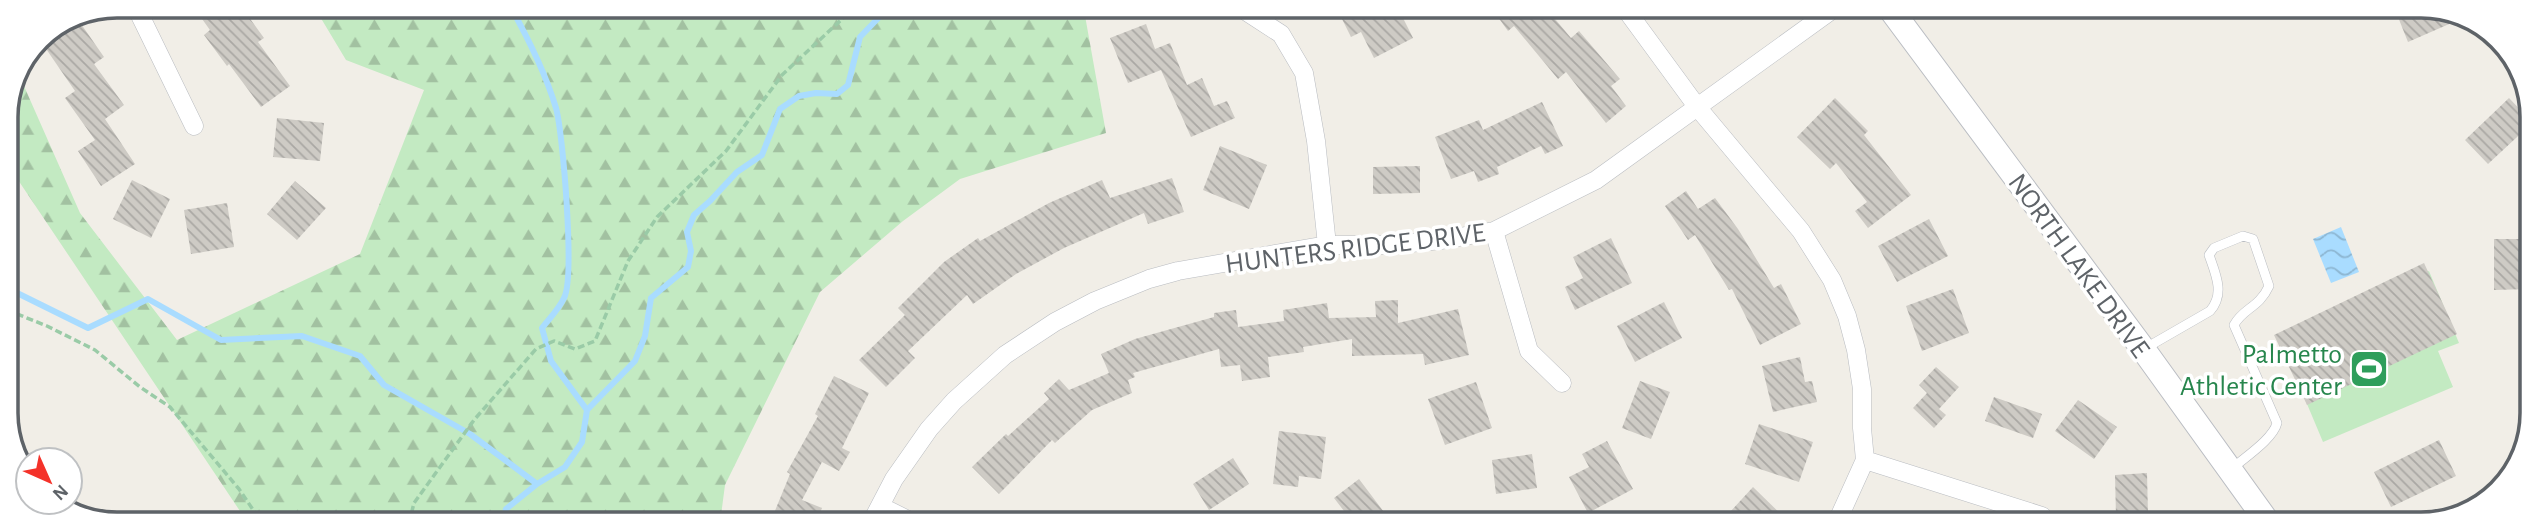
<svg xmlns="http://www.w3.org/2000/svg" width="2537" height="530" font-family="'Alegreya Sans',sans-serif">
<style>
.forest{fill:url(#forest-firs)}
.pitch{fill:#c3eac2}
.water{fill:url(#water-waves)}
.lines{fill:none;stroke-linecap:round;stroke-linejoin:round}
.stream{stroke:#a9dcff;stroke-width:6}
.building{fill:url(#building-back-hatch)}
.lane-casing{stroke:#b9bcc1;stroke-width:10}
.street-casing{stroke:#b9bcc1;stroke-width:19}
.secondary-casing{stroke:#babdc3;stroke-width:26}
.path{stroke:#9acba7;stroke-width:3.5;stroke-dasharray:7 3.5;stroke-linecap:butt}
.lane{stroke:#fff;stroke-width:9}
.street{stroke:#fff;stroke-width:18}
.secondary{stroke:#fff;stroke-width:24}
.labels{text-anchor:middle;stroke-width:7;stroke-linejoin:round;paint-order:stroke}
.street-label{font-size:28px;fill:#5e6368;stroke:#fff}
.leisure-label{font-size:28px;fill:#27864d;stroke:#fff;text-anchor:end}
.rim{fill:none;stroke:#5e6368;stroke-width:3.5}
</style>
<defs>
<pattern id="forest-firs" width="22" height="20" patternUnits="userSpaceOnUse" patternTransform="scale(1.75)"><rect width="22" height="20" fill="#c3eac2"/><path d="M5 1l3.5 6h-7zM16 11l3.5 6h-7z" fill="#a2c1a1"/></pattern>
<pattern id="water-waves" width="16" height="10" patternUnits="userSpaceOnUse" patternTransform="scale(1.75)"><rect width="16" height="10" fill="#a9dcff"/><path d="M0 5q4-4 8 0t8 0" fill="none" stroke="#8db6d2"/></pattern>
<pattern id="building-back-hatch" width="6" height="6" patternUnits="userSpaceOnUse" patternTransform="scale(1.75)"><rect width="6" height="6" fill="#cecbc5"/><path d="M-1 5l2 2M0 0l6 6M5-1l2 2" fill="none" stroke="#aaa8a4"/></pattern>
</defs>
<rect width="100%" height="100%" fill="#f1eee7"/>
<path class="forest" d="M313,5l772,1 -1,4 22,123 -146,46 -57,42 -83,71 -95,193 -5,38h-472l-242,-361 -1,-52 15,-33 60,136 97,127 183,-86 64,-164 -78,-30z"/>
<path class="pitch" d="M2429,271l30,72 -21,8 15,36 -130,55 -45,-107z"/>
<path class="water" d="M2341,227l18,45 -28,11 -18,-44z"/>
<g class="lines">
<path class="stream" d="M510,6c18,32 35,66 46,102 7,25 19,170 8,190 -5,11 -15,21 -22,30l9,33 36,49
M7,288l81,40 60,-29 73,41 81,-4 58,20 24,29 86,49 67,50
M503,523l3,-14 31,-25 28,-17 17,-25 5,-32 48,-49 10,-25 6,-38 37,-31 3,-16 -4,-19 7,-17 16,-14 27,-29 25,-17 18,-46 19,-13 17,-3 21,1 11,-9 12,-48 30,-31"/>
</g>
<path class="building" d="M192,5h48l24,33 -6,4 32,44 -29,21 -32,-43 -2,2 -23,-31 6,-5z
M1367,6h30l16,32 -39,20 -13,-26 -10,5 -9,-18z
M1490,6l55,1 26,31 8,-7 41,48 -9,7 15,20 -20,17 -40,-51 -8,7 -44,-53 -6,5z
M2394,7h48l21,11 -55,24z
M79,21l25,36 -10,7 30,41 -19,14 30,45 -34,22 -23,-35 17,-11 -30,-42 10,-7 -33,-48 26,-18z
M1146,24l9,25 15,-6 17,42 15,-7 12,28 13,-5 8,17 -44,19 -30,-67 -33,13 -18,-45z
M1835,98l33,33 -4,4 47,60 -43,33 -13,-17 12,-9 -31,-39 -6,6 -33,-32z
M2509,98l21,22v5l-42,39 -23,-24z
M1542,102l21,44 -18,8 -4,-8 -44,21 2,7 -21,8 -4,-11 -23,8 -16,-42 44,-17 4,10z
M277,118l47,5 -4,38 -47,-4z
M1220,146l47,19 -18,44 -46,-19z
M1420,166v27l-47,1v-27z
M1172,178l12,34 -36,12 -4,-11 -80,35 -48,26 -43,30 -6,-9 -59,56 7,7 -29,29 -27,-27 46,-45 -7,-7 46,-46 34,-24 2,3 69,-38 53,-23 8,18z
M132,180l38,19 -19,39 -38,-19z
M295,181l31,27 -29,32 -30,-26z
M1686,191l12,18 17,-11 23,31 36,59 7,-4 20,40 -41,21 -28,-56 -3,1 -34,-55 -7,5 -23,-34z
M227,203l7,44 -43,7 -7,-44z
M1929,219l19,37 -51,26 -19,-36z
M1611,238l21,45 -57,27 -10,-23 18,-9 -10,-21z
M2494,239h36v50l-36,1z
M2424,263l33,71 -150,71 -33,-70z
M1953,289l16,44 -47,18 -16,-45z
M1398,300v23l60,-14 11,46 -44,10 -2,-11 -71,2v-17l-49,8 1,5 -36,5 2,20 -28,4 -2,-16 -19,2 -2,-18 -86,24 2,4 -7,3 4,13 -40,17 -37,33 -3,-3 -53,54 -27,-27 34,-33 2,2 41,-37 -5,-6 15,-14 10,11 40,-17 -8,-19 34,-15 79,-22v-4l22,-3 2,17 46,-6 -1,-11 44,-7 2,15 47,-1 -1,-16z
M1664,302l18,36 -47,24 -18,-36z
M1800,357l5,25 7,-1 5,21 -44,10 -11,-46z
M1936,367l23,20 -20,22 7,6 -12,13 -21,-20 14,-15 -8,-8z
M834,376l35,17 -27,55 8,4 -11,19 -17,-9 -20,38 20,8 -6,15h-46l20,-49 -3,-2 31,-56 -3,-2z
M1640,381l30,11 -19,47 -29,-11z
M1476,382l16,46 -47,17 -17,-46z
M1994,397l48,17 -9,24 -48,-17z
M2078,400l39,27 -23,32 -39,-28z
M1759,424l54,18 -14,40 -54,-18z
M1279,431l47,6 -5,42 -22,-3 -1,11 -25,-3z
M2439,440l17,36 -65,31 -17,-35z
M1607,441l26,48 -45,24 -19,-36 20,-10 -7,-13z
M1532,454l5,34 -41,6 -4,-34z
M1233,458l16,26 -40,26 -16,-26z
M2147,473l1,41 -32,2 -1,-41z
M1359,479l34,45h-39l-20,-26z
M1753,487l38,37h-72z"/>
<g class="lines">
<g class="lane-casing">
<path id="lane" d="M2144,349l66,-38c15,-17 6,-36 -1,-56l5,-7 29,-12 10,3 16,47c-10,22 -26,22 -35,39l43,98c-4,16 -32,34 -44,45"/>
</g>
<g class="street-casing">
<path id="street" d="M135,5l59,121
M1624,7l74,101 103,123 31,49 15,36 9,34 6,39v39l3,32 -29,64
M1247,12l34,22 23,39 12,68 11,104
M1494,231l35,120 33,32
M1865,460l177,56
M880,506l34,17
M871,523l23,-44 35,-50 25,-28 51,-46 50,-33 40,-21 54,-22 29,-8 149,-26h63l52,-5 52,-9 102,-51 240,-173"/>
</g>
<g class="secondary-casing">
<path id="secondary" d="M1889,7l254,342 126,175"/>
</g>
<path class="path" d="M7,310l40,16 48,24 45,37 30,20 69,82 23,34
M409,523l5,-20 60,-83 62,-71 18,-8 21,8 20,-8 33,-80 29,-44 69,-66 56,-76 74,-69"/>
<use href="#lane" class="lane"/>
<use href="#street" class="street"/>
<use href="#secondary" class="secondary"/>
</g>
<defs>
<g id="stadium-square" transform="scale(2.0125)"><rect x="-9" y="-9" width="18" height="18" rx="4" fill="#2e9e5b" stroke="#fff"/><path d="M0-5a6.5 5 0 1 0 0 10a6.5 5 0 1 0 0-10ZM-3.5-1.8h7v3.6h-7Z" fill="#fff"/></g>
</defs>
<g fill-rule="evenodd">
<use href="#stadium-square" x="2369" y="369"/>
</g>
<g class="labels">
<g class="street-label">
<text transform="translate(1355 247) rotate(-7)" y="10">HUNTERS RIDGE DRIVE</text>
<text transform="translate(2080 265) rotate(54)" y="10">NORTH LAKE DRIVE</text>
</g>
<g class="leisure-label">
<text x="2342" y="363">Palmetto<tspan x="2342" dy="32">Athletic Center</tspan></text>
</g>
</g>
<path d="M0 0H2537V530H0ZM117 18H2421A99 99 0 0 1 2520 117V413A99 99 0 0 1 2421 512H117A99 99 0 0 1 18 413V117A99 99 0 0 1 117 18Z" fill="#fff" fill-rule="evenodd"/>
<path class="rim" d="M117 18H2421A99 99 0 0 1 2520 117V413A99 99 0 0 1 2421 512H117A99 99 0 0 1 18 413V117A99 99 0 0 1 117 18Z"/>
<g transform="translate(49 481) rotate(135)"><circle r="33" fill="#ffffff" stroke="#bfc1c3" stroke-width="2"/>
<path d="M0-5L12 26L0 18L-12 26Z" fill="#f4322a"/>
<text y="-10" font-size="19" font-weight="bold" text-anchor="middle" fill="#5e6368">N</text>
</g>
</svg>
